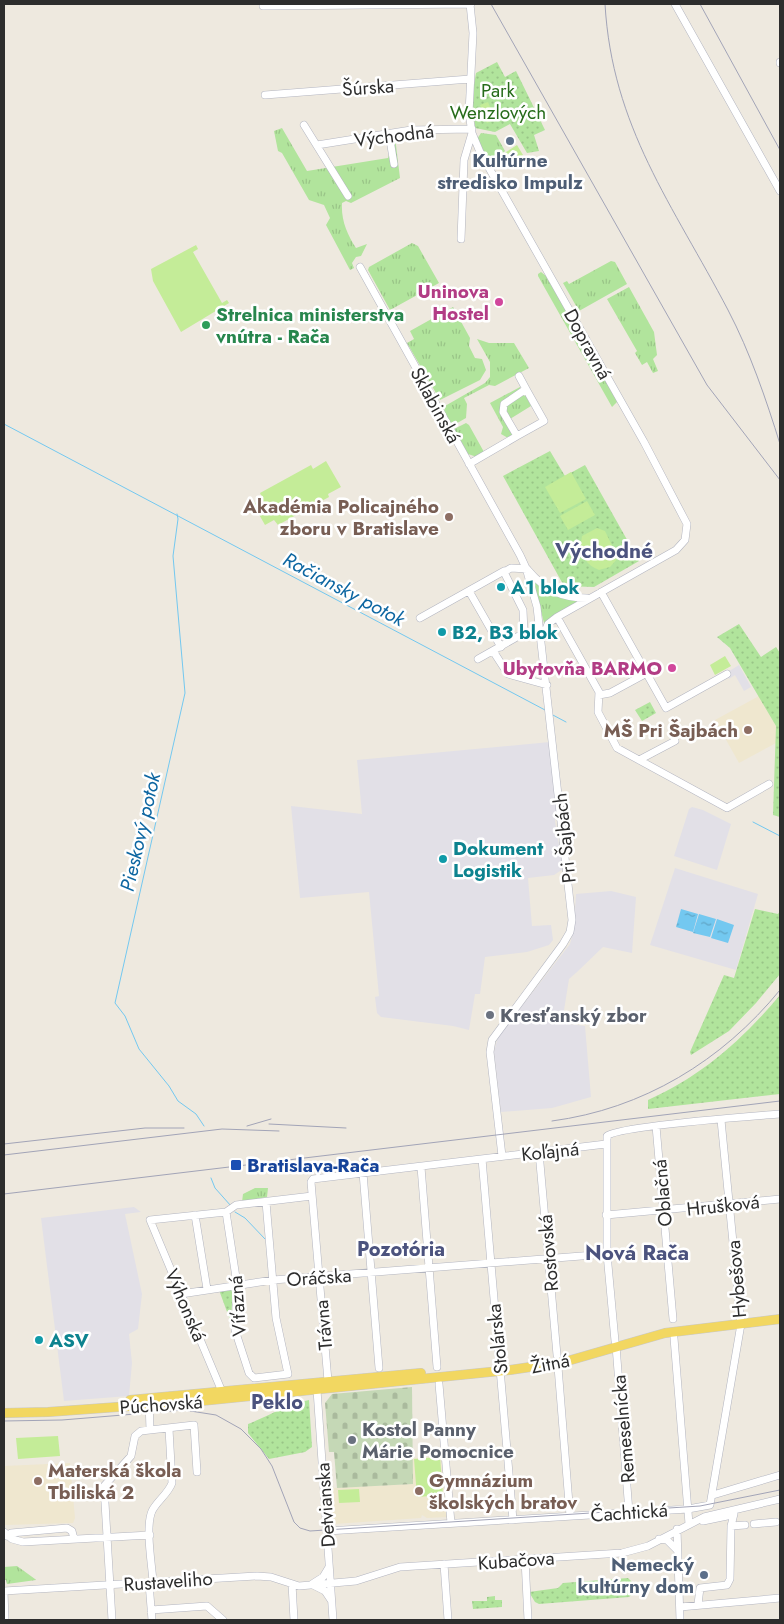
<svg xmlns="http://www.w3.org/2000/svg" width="784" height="1624" font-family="Jost,sans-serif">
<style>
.industrial{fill:#e2e0e7}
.education{fill:#efe7cf}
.grass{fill:url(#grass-tufts)}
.cemetery{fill:url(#cemetery-stones)}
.park{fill:url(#park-dots)}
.pitch{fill:#c4ec98}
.water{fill:url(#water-ripples)}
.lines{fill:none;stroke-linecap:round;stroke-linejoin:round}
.stream{stroke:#73c8f0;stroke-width:1}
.minor-casing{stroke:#b3b5c0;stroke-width:8}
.major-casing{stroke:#c8c8c8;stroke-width:10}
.minor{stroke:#fff;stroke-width:7}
.major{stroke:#f2d761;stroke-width:9}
.tram{stroke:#a2a4b7;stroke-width:1}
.rail{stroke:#a2a4b7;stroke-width:1}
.service-dot{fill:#5c6f8a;stroke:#fff;stroke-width:2}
.hotel-dot{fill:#d1479c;stroke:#fff;stroke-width:2}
.leisure-dot{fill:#2e9e5b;stroke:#fff;stroke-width:2}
.education-dot{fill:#8d6e63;stroke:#fff;stroke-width:2}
.culture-dot{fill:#0f9aa8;stroke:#fff;stroke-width:2}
.worship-dot{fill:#6b7280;stroke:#fff;stroke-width:2}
.transit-dot{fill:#1a4fb4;stroke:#fff;stroke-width:2}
.labels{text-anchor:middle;stroke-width:5;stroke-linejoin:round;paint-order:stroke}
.street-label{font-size:19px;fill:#2d2d2d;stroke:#fff}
.park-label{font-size:19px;fill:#276c1b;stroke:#fff}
.service-label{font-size:19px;font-weight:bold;fill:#4e5e75;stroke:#fff}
.hotel-label{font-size:19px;font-weight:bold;fill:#b23c85;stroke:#fff;text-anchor:end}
.leisure-label{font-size:19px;font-weight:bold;fill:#27864d;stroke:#fff;text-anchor:start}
.education-label{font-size:19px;font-weight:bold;fill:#785e54;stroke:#fff;text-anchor:end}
.culture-label{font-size:19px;font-weight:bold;fill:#0d838f;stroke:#fff;text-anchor:start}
.worship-label{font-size:19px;font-weight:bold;fill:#5b616d;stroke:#fff;text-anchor:start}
.transit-label{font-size:19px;font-weight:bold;fill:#164399;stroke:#fff;text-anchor:start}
.water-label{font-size:20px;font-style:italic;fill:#0d66a1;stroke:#fff}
.neighbourhood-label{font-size:20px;font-weight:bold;fill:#4c537e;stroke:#fff}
.quarter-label{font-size:21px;font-weight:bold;fill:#4c537e;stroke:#fff}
</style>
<defs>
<pattern id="grass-tufts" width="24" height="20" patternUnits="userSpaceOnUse" patternTransform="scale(1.25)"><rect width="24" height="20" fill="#b1e49c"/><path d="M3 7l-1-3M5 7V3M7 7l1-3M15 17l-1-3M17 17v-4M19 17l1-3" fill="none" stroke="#99c487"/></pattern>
<pattern id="cemetery-stones" width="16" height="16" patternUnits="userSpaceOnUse" patternTransform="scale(1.25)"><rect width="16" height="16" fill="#c5d8b6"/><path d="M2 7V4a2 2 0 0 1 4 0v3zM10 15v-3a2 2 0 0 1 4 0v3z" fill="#aaba9d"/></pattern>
<pattern id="park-dots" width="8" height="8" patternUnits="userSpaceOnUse" patternTransform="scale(1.25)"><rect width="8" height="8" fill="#b1e49c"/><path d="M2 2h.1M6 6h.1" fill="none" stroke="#99c487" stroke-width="1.8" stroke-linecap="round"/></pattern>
<pattern id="water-ripples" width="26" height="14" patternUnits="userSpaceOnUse" patternTransform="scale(1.25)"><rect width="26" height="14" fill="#73c8f0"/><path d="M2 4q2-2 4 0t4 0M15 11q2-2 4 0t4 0" fill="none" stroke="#5fa3c3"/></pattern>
</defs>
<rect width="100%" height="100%" fill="#eee9df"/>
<path class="industrial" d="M739,665l12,22 -7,4 -9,-16 -6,4 -3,-6z
M550,742l7,65 -2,14 8,48 -9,6 -26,3 4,48 19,-1 2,15 -4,5 -22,7 -42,5 -5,37h-5l-6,36 -16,-4 -72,-9 -4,-4 -2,-16 4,-1 -10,-104 -69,6 -9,-92 71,8 -5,-54z
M692,807l11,3 28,14 -14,46 -43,-14 15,-47z
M675,868l83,26 -22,76 -86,-25z
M611,891l25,6 -4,56 -29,-6 -26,25 -8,7 -7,44 23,3 6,71 -39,11 -51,4 -7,-60 4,-15 72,-93 4,-15 2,-35z
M134,1207l7,5 -16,2 17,80 -4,35 -9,5 3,29 -3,33 -65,5 -23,-183z"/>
<path class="education" d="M759,696l17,30v17l-37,20 -24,-43z
M441,1456l6,61 -20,1 -5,-3 -1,3 -87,6 -3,-36 81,-4v-26z
M70,1463l5,55 -2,5 -68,2 -1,-59z"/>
<path class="grass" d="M282,128l25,43 81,-13 7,-21 5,41 -49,25 -5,-2 -4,2c-1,17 5,31 14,45l11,-4 -6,12 -5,1 -4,6 2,5 -4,2 -24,-45 4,-7 -6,-13 -15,-5 -27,-47 -4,-2 -4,-20z
M481,133l15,2 9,16 -5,5 5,9 -10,4 -4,-2 -14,-28z
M412,243l6,3 21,37 -49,27 -22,-40 1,-3z
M611,261l4,1 12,22 -48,27 -16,-28 4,-2 2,3z
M541,272l5,4 68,119 3,7 -5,5 -74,-131v-2z
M629,287l25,45 3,23 -4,4 5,12 -5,2 -6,-11 -5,3 -7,-12 2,-2 -30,-52z
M453,307l17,31 -1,8 6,12 7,1 4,11 -6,10 -40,20 -33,-57 7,-4 -4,-8z
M477,339l12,4h25l15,25 -34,18 -6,-1 -25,13 3,6 -1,14 -14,8 -8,-14 1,-6 40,-23 5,-6v-15z
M520,387l1,2c-28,16 -22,20 -8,45l-5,4 -7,-4 2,-7 -13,-24z
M522,395l4,1 5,10 -21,13 -5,-9 2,-5z
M466,423l3,2 15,27 -7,5 -9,-3 -14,-25z
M533,580c14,14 27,19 47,20l-36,23z
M255,1188h13l-1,9 -25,5 1,-8z
M17,1566l18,13 1,1 -29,4 -1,-4h-2v-13z"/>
<path class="cemetery" d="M412,1387l1,97 -76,4 -3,-36h-5l-4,-49 7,-9z"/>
<path class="park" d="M497,62l8,15 11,-6 29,59 -11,5 5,16 -12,2 -17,-29 -15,8 -20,-4 -3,-32 4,-23z
M550,451l15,25 20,-11 54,96 -45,26 -30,-1 -61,-110z
M739,624l22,33 15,-10 4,6v164l-7,-2 3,-89 -46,-78 -13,-11z
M650,702l6,11 -14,8 -7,-11z
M755,909l23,5 2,-3v63l-24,29 -27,28 -38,24 -1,-3 34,-77 10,3z
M780,995v99l-132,15v-9c54,-24 94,-60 132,-105z
M233,1288l-2,32h-1l-11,-30z
M309,1400l3,47 -7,5 -36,7 -21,-26v-9c21,-8 39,-20 61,-24z
M628,1578l6,6v9l-5,4 -90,7 -4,-2 -6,-10 29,-4 5,-5z
M495,1596v4h7v7l-29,2 -1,-8h15v-4z"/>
<path class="pitch" d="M488,102l7,17 -8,4 -7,-18z
M517,145l6,10 -17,10 -6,-9z
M196,245l2,4 -5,3 29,51 5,-3 2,3 -48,29 -28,-51 -2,-12z
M326,461l15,26 -13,7 1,3 -51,28 -4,-5 -9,5 -12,-21 10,-5 -3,-6 51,-28 2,4z
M571,472l15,27 -26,14 -15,-26z
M587,501l8,14 -27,15 -8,-14z
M597,528l8,3 13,27 -8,9 -11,3c-15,-5 -20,-19 -17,-34z
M725,656l6,10 -16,9 -5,-10z
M58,1436l2,20 -42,3 -2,-21z
M440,1457l3,38 -26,2 -3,-38z
M359,1489l1,13 -21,1 -1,-13z"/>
<path class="water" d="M681,909l17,5 -5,18 -17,-5z
M699,914l17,5 -6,18 -17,-4z
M717,919l17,6 -6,18 -17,-5z"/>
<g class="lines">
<path class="stream" d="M4,424l541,286
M177,514l1,5 -5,37 12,137 -70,310 10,13 14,33 30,37 9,15 18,13 8,12
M551,714l15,8
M753,822l27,14
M211,1178l4,10 16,18
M235,1212l10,6 20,21"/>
<g class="minor-casing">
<path id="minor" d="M675,4l105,187
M263,6l208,-2
M780,62v1
M265,95l205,-16
M304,125l44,71
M472,133l8,19 164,290 43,82 -2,16 -9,10 -119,67 -9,7 -5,12
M389,134l5,30
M317,145l94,-15 61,-1
M461,239l3,-79 8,-27 -3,-20 4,-80 -3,-29
M360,267l160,288 6,13 11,39 35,313 -2,12 -7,12 -71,96 -2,12 12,104
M519,376l7,13
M526,389l18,32 -27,15 -14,-24 1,-8z
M469,464l48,-28
M528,570c17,20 33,28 59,28
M469,591l32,56
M601,592l65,116 61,-34
M557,617l42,75 -1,20 19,36 110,60 42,-24
M420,618l84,-47
M493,651l15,23 39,11
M478,659l46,-26 -1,-23 -19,-38 7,-4 16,1
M599,695l11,-2 37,-20
M639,760l36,-19
M656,1126l17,193
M539,1152l18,203
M482,1159l31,361
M421,1167l16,200
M363,1173l16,195
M226,1212l11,72 -2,46 14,43 5,5 34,-4 -12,-56 -10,-116
M195,1215l12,74
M606,1215l174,-16
M181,1294l92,-14 334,-26
M674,1338l15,186
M615,1341l-8,-87v-118c11,-10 149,-20 173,-22
M616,1346l13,166
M558,1367l12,149
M328,1381l-17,-199 2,-3 293,-35
M439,1384l12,139
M317,1390l16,230
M223,1394l-73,-174 76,-8 10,-7 76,-9
M149,1401l1,29
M713,1495l67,-20
M703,1521l29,-6
M754,1524l22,-2
M731,1526l14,-1
M677,1529l3,91
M327,1531l361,-22 22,-4 31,-181 -20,-204
M4,1532l8,7 11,3 127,-7
M7,1536l4,-3 56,-5 5,3 2,8
M659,1539l8,1 10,10
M525,1559l3,61
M444,1564l4,56
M153,1582c-1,-17 -8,-55 -1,-71 5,-10 16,-17 20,-28l-3,-54
M149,1583l3,37
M292,1584l2,36
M312,1584l11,-7 6,-10
M313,1585l12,6 6,9
M4,1591l253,-15 14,1 28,9 57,-5 44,-14 222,-14 26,-7 56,-29 76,-18
M4,1591l1,29
M698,1604l2,-16 27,-3 3,-6 1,-53 3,-12
M680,1607l100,-9
M151,1610l56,-4 16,14
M112,1620l-8,-134 27,-30 4,-20 6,-5 53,-6 3,47"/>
</g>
<g class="major-casing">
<path id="major" d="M130,1400l291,-27
M4,1413l44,-1 153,-11 309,-31 54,-8 101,-29 115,-14"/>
</g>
<use href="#minor" class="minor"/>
<use href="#major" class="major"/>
<path class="tram" d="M4,1421l58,-1 122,-10 32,5 25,14 20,20 11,17 22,56 6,6 10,3 390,-25 80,-16"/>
<path class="rail" d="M491,4l216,381 73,95
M605,4c7,123 68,201 123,306 22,42 38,89 52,134
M700,4l80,146
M552,1121c91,-12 170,-60 228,-131
M269,1124l77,4
M247,1126l24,-7
M4,1144l141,-16h39
M4,1155l218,-26 57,2
M4,1194l776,-93"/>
</g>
<g class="service-dot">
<circle cx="510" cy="141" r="5"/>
<circle cx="704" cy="1575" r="5"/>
</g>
<g class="hotel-dot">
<circle cx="499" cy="302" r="5"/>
<circle cx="672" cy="668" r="5"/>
</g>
<circle class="leisure-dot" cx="206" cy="325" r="5"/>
<g class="education-dot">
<circle cx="449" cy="517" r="5"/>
<circle cx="748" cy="730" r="5"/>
<circle cx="38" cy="1481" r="5"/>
<circle cx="419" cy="1491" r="5"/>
</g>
<g class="culture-dot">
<circle cx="501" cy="587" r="5"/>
<circle cx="442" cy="632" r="5"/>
<circle cx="443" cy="859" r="5"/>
<circle cx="39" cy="1340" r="5"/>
</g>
<g class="worship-dot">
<circle cx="490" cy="1015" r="5"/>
<circle cx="352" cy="1440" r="5"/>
</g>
<rect class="transit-dot" x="230" y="1159" width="12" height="12" rx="2.5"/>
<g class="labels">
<g class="street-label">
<text transform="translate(368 87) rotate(-4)" y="7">Šúrska</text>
<text transform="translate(394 135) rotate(-7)" y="7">Východná</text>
<text transform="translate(588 344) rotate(61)" y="7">Dopravná</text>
<text transform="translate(436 405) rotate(61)" y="7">Sklabinská</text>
<text transform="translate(564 838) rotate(-96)" y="7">Pri Šajbách</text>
<text transform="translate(550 1151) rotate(-6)" y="7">Koľajná</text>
<text transform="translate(662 1193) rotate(-95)" y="7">Oblačná</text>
<text transform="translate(723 1205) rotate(-6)" y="7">Hrušková</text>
<text transform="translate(548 1253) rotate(-95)" y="7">Rostovská</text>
<text transform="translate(319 1277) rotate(-4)" y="7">Oráčska</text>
<text transform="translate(736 1279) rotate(-95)" y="7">Hybešova</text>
<text transform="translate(186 1305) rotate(67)" y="7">Výhonská</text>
<text transform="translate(237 1306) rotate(-94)" y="7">Víťazná</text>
<text transform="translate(323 1325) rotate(-95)" y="7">Trávna</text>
<text transform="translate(497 1339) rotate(-96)" y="7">Stolárska</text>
<text transform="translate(550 1363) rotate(-11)" y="7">Žitná</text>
<text transform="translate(161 1404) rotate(-4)" y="7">Púchovská</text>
<text transform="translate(623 1429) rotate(-95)" y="7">Remeselnícka</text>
<text transform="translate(325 1505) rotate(-94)" y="7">Detvianska</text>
<text transform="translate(629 1512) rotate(-4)" y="7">Čachtická</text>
<text transform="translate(516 1560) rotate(-4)" y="7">Kubačova</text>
<text transform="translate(168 1581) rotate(-4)" y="7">Rustaveliho</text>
</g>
<g class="park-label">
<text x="498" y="97">Park<tspan x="498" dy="22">Wenzlových</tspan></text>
</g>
<g class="service-label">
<text x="510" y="167">Kultúrne<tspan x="510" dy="22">stredisko Impulz</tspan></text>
<text x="694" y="1571" text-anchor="end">Nemecký<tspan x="694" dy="22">kultúrny dom</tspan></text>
</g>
<g class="hotel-label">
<text x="489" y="298">Uninova<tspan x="489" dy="22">Hostel</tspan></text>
<text x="662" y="675">Ubytovňa BARMO</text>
</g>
<g class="leisure-label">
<text x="216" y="321">Strelnica ministerstva<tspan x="216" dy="22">vnútra - Rača</tspan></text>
</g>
<g class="education-label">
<text x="439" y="513">Akadémia Policajného<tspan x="439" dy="22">zboru v Bratislave</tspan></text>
<text x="738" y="737">MŠ Pri Šajbách</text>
<text x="48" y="1477" text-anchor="start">Materská škola<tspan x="48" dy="22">Tbiliská 2</tspan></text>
<text x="429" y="1487" text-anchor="start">Gymnázium<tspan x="429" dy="22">školských bratov</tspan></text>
</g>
<g class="culture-label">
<text x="511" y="594">A1 blok</text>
<text x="452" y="639">B2, B3 blok</text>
<text x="453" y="855">Dokument<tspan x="453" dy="22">Logistik</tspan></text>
<text x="49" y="1347">ASV</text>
</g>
<g class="worship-label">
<text x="500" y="1022">Kresťanský zbor</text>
<text x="362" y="1436">Kostol Panny<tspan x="362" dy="22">Márie Pomocnice</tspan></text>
</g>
<g class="transit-label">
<text x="247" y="1172">Bratislava-Rača</text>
</g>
<g class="water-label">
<text transform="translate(344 589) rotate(28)" y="7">Račiansky potok</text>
<text transform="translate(140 832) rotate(-77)" y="7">Pieskový potok</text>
</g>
<g class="neighbourhood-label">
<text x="401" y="1256">Pozotória</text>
<text x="277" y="1409">Peklo</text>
</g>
<g class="quarter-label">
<text x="604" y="558">Východné</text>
<text x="637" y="1260">Nová Rača</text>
</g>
</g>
<rect width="784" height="1624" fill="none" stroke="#2d2d2d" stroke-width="10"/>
</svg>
